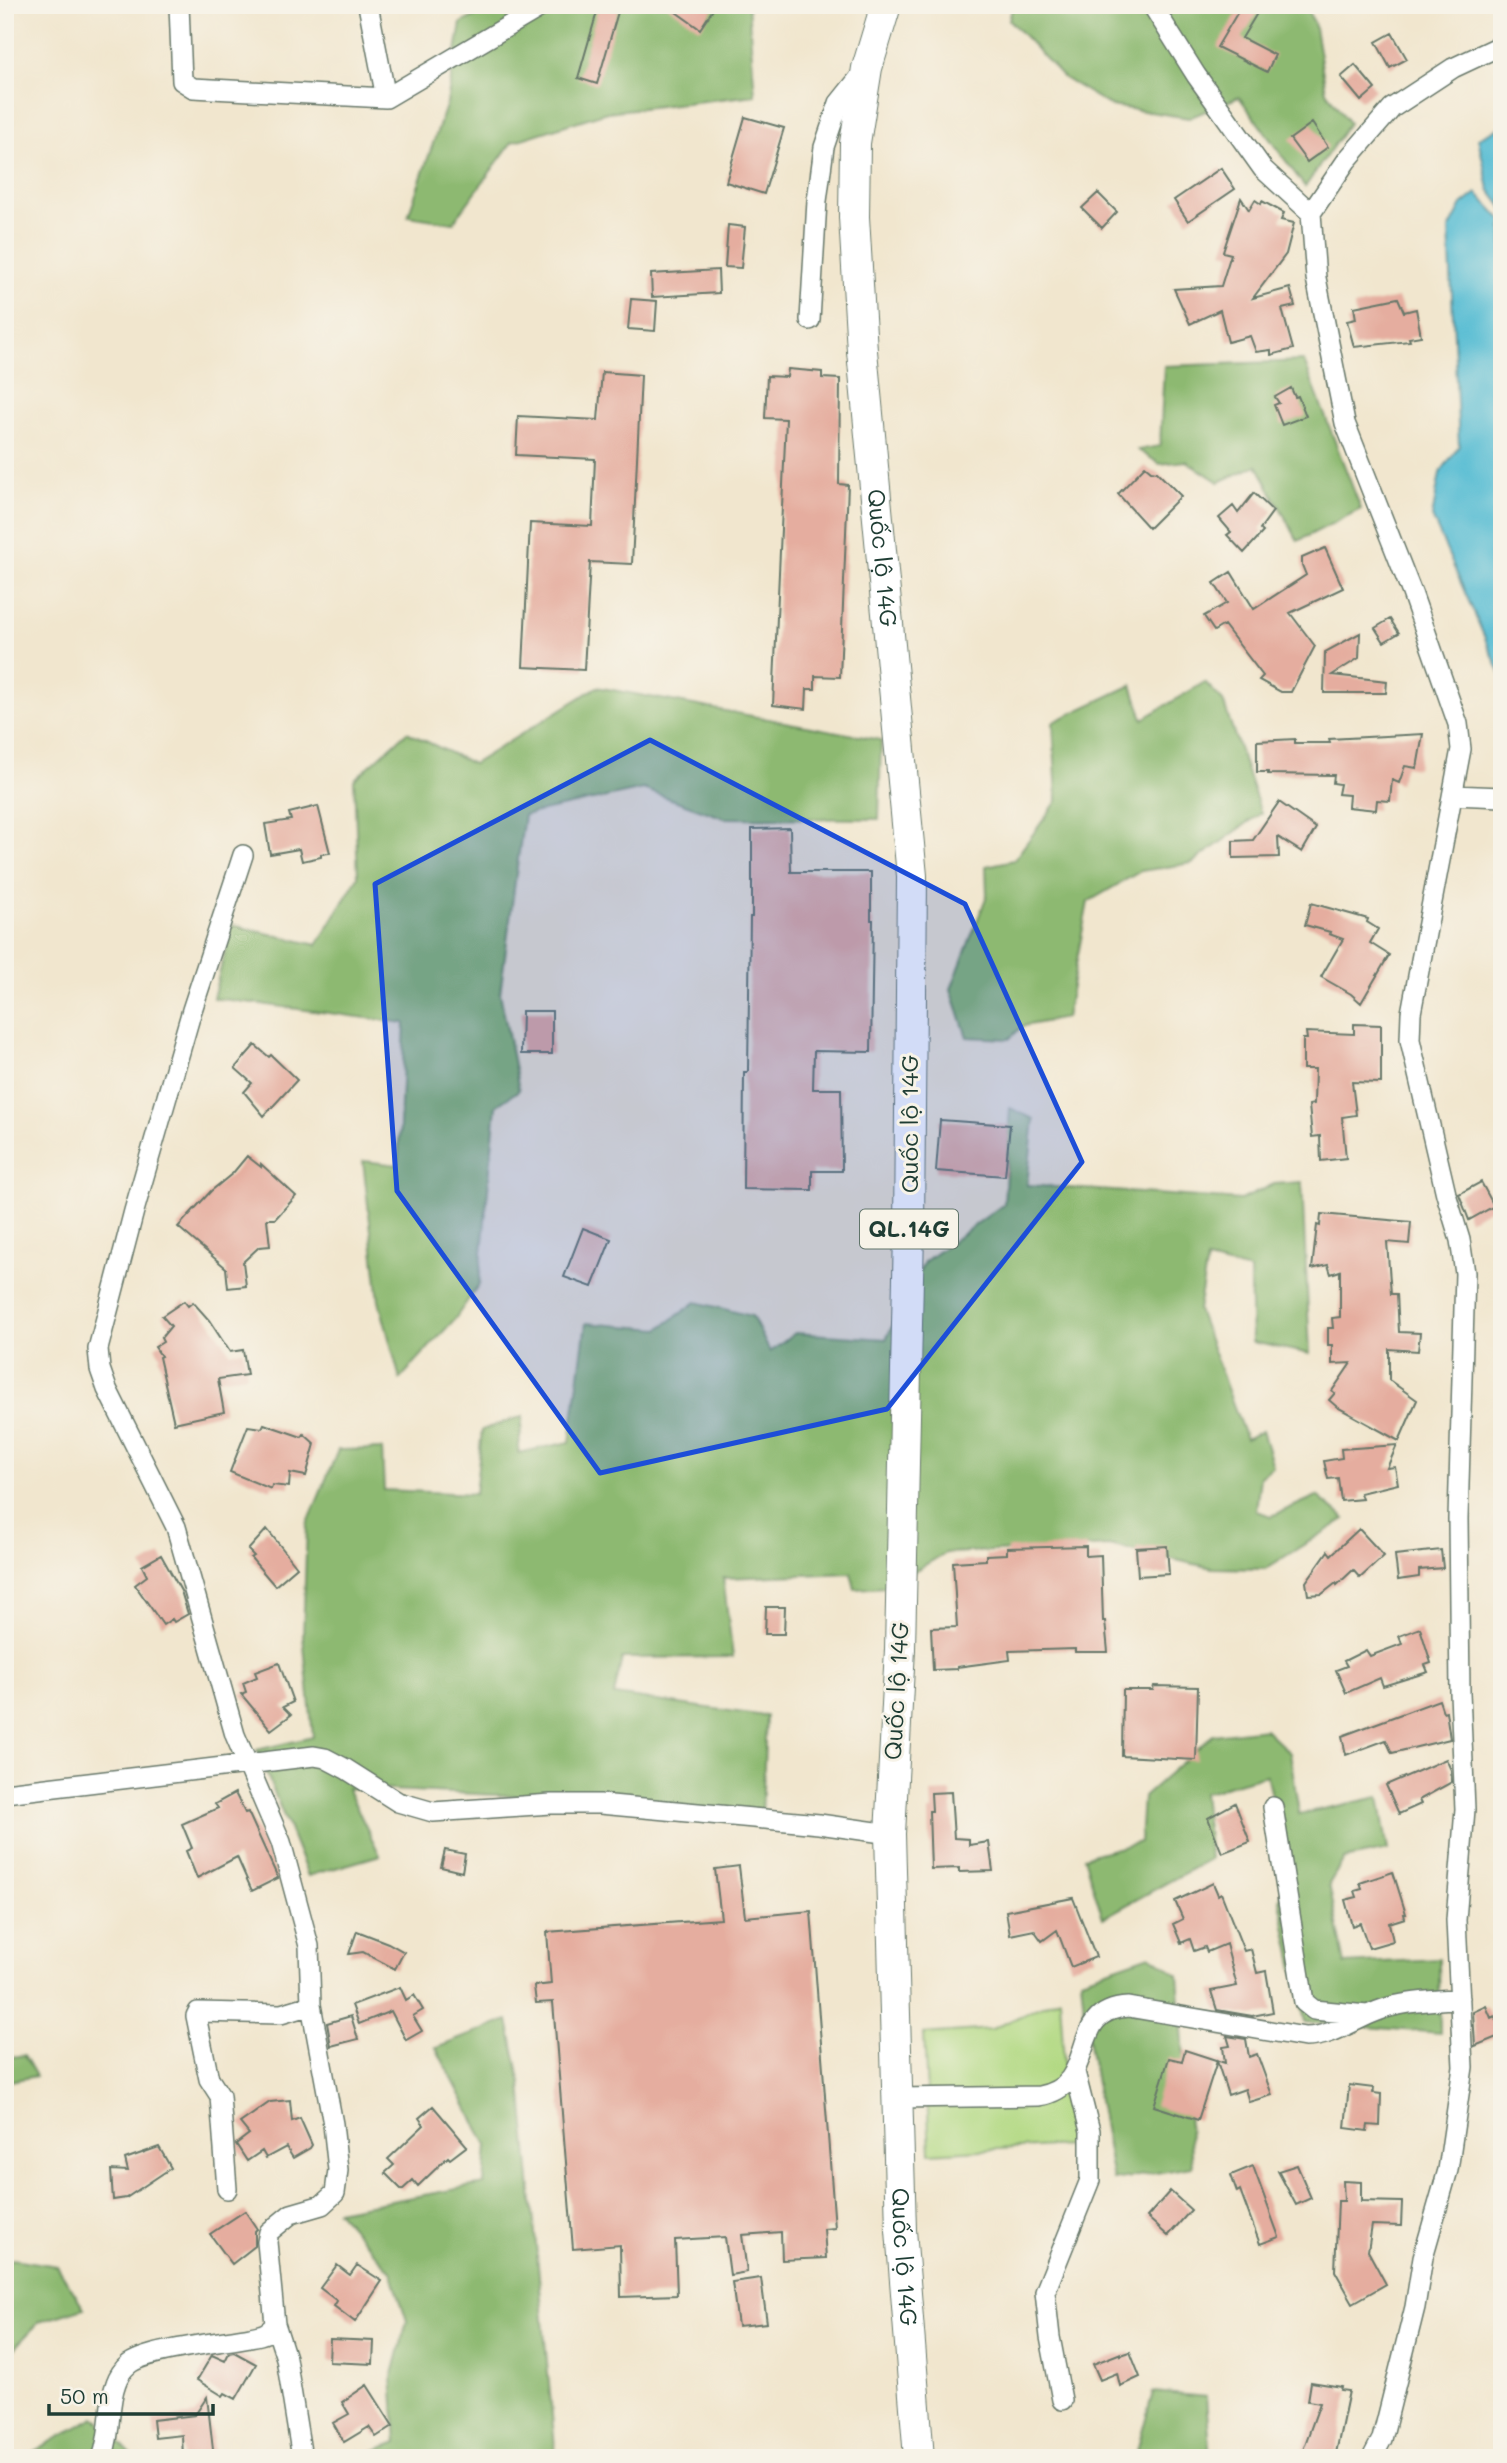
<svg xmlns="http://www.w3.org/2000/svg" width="1507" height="2463" font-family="Mali,sans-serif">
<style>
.green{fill:#b2d983;stroke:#688b5c;stroke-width:2}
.forest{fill:#8db971;stroke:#567b52;stroke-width:2}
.water{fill:#55bcd3;stroke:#3a7c84;stroke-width:2}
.building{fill:#e5ad9f}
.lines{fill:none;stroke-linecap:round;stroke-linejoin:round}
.minor-casing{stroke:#68786a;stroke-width:22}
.primary-casing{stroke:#68786a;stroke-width:32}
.minor{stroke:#fff;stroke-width:19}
.primary{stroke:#fff;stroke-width:30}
.marked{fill:#1d4ed8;fill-opacity:0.2;stroke:#1d4ed8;stroke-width:5;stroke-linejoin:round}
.labels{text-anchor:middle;stroke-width:6;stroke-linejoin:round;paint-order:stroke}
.shield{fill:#f7f3e8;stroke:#60746a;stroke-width:2}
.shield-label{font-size:23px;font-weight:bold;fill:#1f3d34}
.street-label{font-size:24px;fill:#1f3d34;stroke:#f7f3e8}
</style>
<rect width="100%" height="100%" fill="#f7f3e8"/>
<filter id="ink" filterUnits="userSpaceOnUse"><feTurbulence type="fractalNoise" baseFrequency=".0143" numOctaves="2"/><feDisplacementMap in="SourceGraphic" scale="14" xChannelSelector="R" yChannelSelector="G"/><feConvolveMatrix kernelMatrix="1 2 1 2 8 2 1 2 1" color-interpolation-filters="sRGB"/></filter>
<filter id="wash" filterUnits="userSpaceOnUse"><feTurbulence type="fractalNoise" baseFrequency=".00686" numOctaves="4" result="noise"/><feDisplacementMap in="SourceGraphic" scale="28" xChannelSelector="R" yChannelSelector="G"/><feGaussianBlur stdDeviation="1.57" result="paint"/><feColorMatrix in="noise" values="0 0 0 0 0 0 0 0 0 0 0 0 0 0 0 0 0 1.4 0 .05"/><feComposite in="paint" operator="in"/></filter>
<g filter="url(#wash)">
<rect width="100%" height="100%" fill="#f1e6ce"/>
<path class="green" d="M1060,1998l9,147 -139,8 -6,-119 68,-5z"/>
<path class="forest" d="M498,5h250l7,90 -148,17 -95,30 -59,81 -45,-7 39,-113 14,-80z
M1013,5h291l10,17 12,69 23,32 -44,64 -66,-90 -50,21 -78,-12 -47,-28 -55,-58z
M1304,361l57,148 -63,32 -41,-76 -38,17 -33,-21 -26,3 -22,-14 22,-4 4,-80z
M1205,682l18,19 38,112 -69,50 -51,8 -53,31 -22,116 -43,8 -14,13 -42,-2 -16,-48 36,-94 -1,-29 28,-6 43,-59 -4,-79 79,-37 11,34z
M597,687l284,53 -2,79 -155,-1 -81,-29 -119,26 -24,178 19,97 -23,16 -17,178 -24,35 -55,60 -21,-78 -16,-140 35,4 7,-142 -192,-25 19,-73 85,20 41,-68 -4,-97 53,-48 66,32z
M1010,1108l24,11 -7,66 214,15 33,-16 28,-2 8,172 -58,-12 -2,-72 -43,-10 -9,50 48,129 16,-8 11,35 -13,11 -4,34 16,5 45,-20 28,23 -80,50 -53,-1 -99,-22 -167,7 -60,34 -31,2 -4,-16 -128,5 10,79 -111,1 -8,37 152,21 -4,100 -177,-17 -238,-11 33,67 -72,21 -51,-126 56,-13 -10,-101 4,-111 31,-75 44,-1 2,41 91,4 7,-64 41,-14 -5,37 52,-11 16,-119 73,6 37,-27 56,14 18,36 25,-19 91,6 38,-77 80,-58z
M1265,1729l25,24 9,61 80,-17 9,53 -44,9 -15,25 16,80 94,-5 1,74 -135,-11 -25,-121 7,-40 -21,-86 -63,18 7,66 -107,59 -19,-61 56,-15 3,-45 70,-62z
M1150,1955l28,20 14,192 -79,13 -28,-159 -4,-42z
M508,2020l13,64 35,374h-201l42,-16 -5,-64 15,-57 -16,-50 -54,-60 147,-27 3,-39 -51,-97z
M24,2055l12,21 -31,6v-24z
M12,2259l45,7 27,42 -45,14 -34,36v-95z
M1153,2392l53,5 5,61h-76z
M95,2417l39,41h-112z"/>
<path class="water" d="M1502,126v81l-13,-18 -11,-51z
M1477,193l25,27v457l-70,-160 8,-44 19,-27 -10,-216 13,-25z"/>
<g id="blocks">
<path class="building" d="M599,5h21l-23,79 -19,-6z
M666,5h50l-16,24z
M1242,5h20l-20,33 33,17 -8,17 -50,-25z
M1392,33l15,26 -17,9 -14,-26z
M1355,65l20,24 -14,12 -20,-24z
M745,117l39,11 -20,66 -38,-12z
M1312,123l16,24 -21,15 -17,-23z
M1221,168l14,21 -47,32 -14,-21z
M1098,193l19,19 -15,16 -20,-20z
M1241,198l8,12 6,-10 6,4 1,-3 22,12 -3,7 13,3 -8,31 -33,44 37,-10 5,18 -13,3 11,40 -22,6v-5l-15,2 -6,-16 -22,6 -8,-32 -30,14 -16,-35 47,-3 10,-32 -8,-2z
M728,225l17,2 -4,41 -16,-1z
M718,270l1,23 -67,4 -1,-23z
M1398,298l6,14 12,-3 5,27 -12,2 1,3 -56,6 -7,-26 9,-2 -2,-12z
M631,299l26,2 -2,30 -27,-2z
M788,369l34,3v6l18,1 -1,105 9,1 -8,192 -25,-1v13h-8l-1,20 -33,-4 13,-286 -21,-1 2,-42 20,1z
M602,372l39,3 -9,189 -42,-2 -6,108 -61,-3 7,-144 62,3 3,-67 -79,-4 2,-39 80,4z
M1291,388l4,9 3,-1 8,20 -24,9 -8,-20 5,-2 -4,-6z
M1145,466l6,5 6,1 24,24 -32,32 -31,-34z
M1254,493l19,18 -13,18 3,3 -19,21 -17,-18 4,-3 -12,-14 14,-12 5,7z
M1325,548l18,40 -53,25 25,33 -24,46h-10l-22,-12 4,-4 -39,-51 -10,6 -10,-15 23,-13 -13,-20 17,-11 23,37 52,-34 -4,-10v-7z
M1390,619l9,14 -15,9 -9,-14z
M1360,633l-1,25 -27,17 55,6 -1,12h-62l1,-41z
M1423,734l-6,34 -12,-2 -6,17 -7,-3 -2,21 -13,-1 -1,10 -28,-3 1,-12 -11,-1 2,-10 -7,-1 1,-8 -66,-1v-2h-11v-31l38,-2v4h35l-1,-4z
M1279,802l37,26 -14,24 -24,-15 1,20 -46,1v-17l20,-1z
M318,806l12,47 -9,1v3l-19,4 -3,-12 -29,5 -5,-30 26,-4 -2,-7z
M790,828l1,44h80v48h2l-2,132 -57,-1 -1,38h28l1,82h-30v19l-69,-1 1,-117h4l2,-155h2v-88z
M1311,903l57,16 -1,3 11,7 -8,14 19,12 -28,48 -10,-9 -30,-17 22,-38 -14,-5 1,-2 -25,-7z
M522,1011h30v43h-31z
M1354,1024l27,1v58l-29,-1 4,33 -14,2 4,41 -25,3 -1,-25 -8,1 -3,-32 5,-1 1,-35h-12v-30h4l-1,-7 48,2z
M255,1045l14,12 2,-2 26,25 -33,36 -20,-24 8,-9 -17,-15z
M940,1120l70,5 -5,51 -69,-5z
M247,1156l14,11v-3l35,32 -21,23h-8l3,27 -11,1 -16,15 3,24 -18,2 -2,-20 -48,-41 33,-36 22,-18z
M1481,1182l13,24 -25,14 -10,-26z
M1321,1214l90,8 -2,22 -22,-2 4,52h6l2,38 21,1 -2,18 -29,-2v31l28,20 -18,41 -62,-34 -8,-7 6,-7 -3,-2 19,-28 -19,1v-19h-4v-17h5l-1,-10 8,-1v-46l-9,3 -3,-9 -16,4 5,-44 3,1z
M583,1228l28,11 -19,48 -28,-10z
M184,1301l4,5 5,-4 16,18 21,32 13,-2 4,25 -29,4 6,33 -50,11 -15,-66 2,-1 -6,-9 8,-5 -2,-4 10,-12 -9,-10z
M264,1424l38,13 2,-3 11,10 -9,32 -16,-3 -1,14 -17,-2 -1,4 -41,-17 18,-46 14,2z
M1397,1445l-10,23 8,-1 3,17 -38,9 2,6 -21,2 -3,-23 -10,1 -4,-18 18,-3 -1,-9z
M267,1529l30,38 -22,19 -24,-28 3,-2 -6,-6z
M1359,1529l25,27 -24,22 -7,-8 -16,15 -1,-2 -14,11 -14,1 -2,-13 22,-31 3,4z
M1086,1546v10l15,-1 2,66h2l3,31h-33v-3l-66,2 1,9 -53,7v2l-24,1 -2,-42 26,-1 -4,-65 33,-2v-5l21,-1v-6z
M1167,1546l2,28 -31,2 -2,-28z
M1441,1550l2,18 -24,2v7l-21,3 -3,-25z
M161,1555l20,36 7,23 -14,8 -2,-3 -9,6 -28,-40 12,-9 -5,-10z
M766,1607h19l-1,27h-19z
M1420,1628l11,35 -6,2 3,7 -45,14 -3,-8 -34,15 -10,-23 11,-4 -3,-5 22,-11 4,6 32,-12 -3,-8z
M279,1663l14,39 -10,5 8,8 -20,15 -30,-36 5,-2 -3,-9 14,-6 -2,-5z
M1154,1686l44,1 -2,73 -74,-4 1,-66h30z
M1439,1700l4,12 3,-1 4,28 -58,14 -6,-13 -40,15 -4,-19z
M1446,1759l5,11 1,12 -33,18 2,4 -22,10 -13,-29z
M951,1792l3,46 15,1v6l20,-3 4,29 -34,1v-4l-28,1 -2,-58h3l-1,-18z
M235,1793l10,20 3,-1 30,66 -26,13 -15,-34 -40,21 -11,-27 6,-3 -10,-24 36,-16 -3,-4z
M1235,1803l15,39 -28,11 -14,-35z
M445,1850l20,4 -3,18 -21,-5z
M739,1866l6,51 66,-6 24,317 -11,1 2,29 -44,2 -1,-28 -39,3 5,37 -17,3 -5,-38 -50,3 2,55 -56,2 -1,-52 -47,4 -20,-247 -17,1 -2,-17 17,-2 -4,-52 174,-13 -6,-50z
M1393,1872l13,42h-2l1,4 -16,5 4,18 -24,7 -9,-25 -8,3 -7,-26 12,-3 -2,-6 7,-2 -2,-6z
M1213,1883l5,12 3,-2 23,58 7,-2 6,24 9,-2 7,41 -21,4 -35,-6 -6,-19 26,-5 -11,-42 -19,8 -2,-5 -11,4 -4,-12 -9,4 -8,-19 10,-5 -8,-18z
M1073,1898l23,59 -25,10 -14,-37 -15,11 -8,-11 -24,5 -4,-24z
M357,1931l31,12 16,9 -9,17 -32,-17 -14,2z
M400,1987l6,13 8,-5 9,15 -10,6 9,15 -16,9 -15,-29 -32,13 -7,-19z
M1486,2006l5,12 4,-2 7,19 -27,11 -2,-34z
M351,2016l7,23 -27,7 -4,-23z
M1227,2036l19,3 3,18 8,-3 15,41 -23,7 -4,-13 -17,6 -11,-34 -19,59 -44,-14 15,-48 13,3 3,-11 40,13 -2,-16 7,-1z
M1349,2085l25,3 -1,5 8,1 -1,32 -12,-1 -1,6 -22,-3z
M290,2100l2,21 8,-3 12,27 -2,3 -17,10 -7,-11 -20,11 -4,-7 -15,10 -11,-17 13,-10 -9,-11 30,-21z
M433,2106l34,40 -17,13 -2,-2 -30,29 -5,-6 -11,10 -17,-17 9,-8 -6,-6 36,-34 -5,-7z
M159,2147l12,21 -45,30 -13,2 -2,-30 17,1 -3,-12z
M1297,2165l14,33 -15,7 -18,-34z
M1253,2166l26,71 -19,7 -20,-54 -3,2 -6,-17z
M1343,2181l18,1v19l41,1 -1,24 -29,-1 -4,26 18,33 -33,19 -18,-32 3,-70h6z
M1170,2191l21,19 -23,26 -21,-19z
M245,2211l12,18 -2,2v15l-23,18 -22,-30z
M337,2265l13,10 7,-10 25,16 -27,41 -21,-16 3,-5 -17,-13z
M761,2278l6,45 -29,3 -6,-44z
M330,2339l44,2 -1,23 -44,-2z
M234,2352l22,12 -20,35 -11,-6 -2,3 -26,-16 15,-25 13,6 4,-8z
M1130,2352l10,25 -20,9 -3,-13 -17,7 -7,-16 28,-11v2z
M1311,2382l31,5 -1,3 8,1 -14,67h-24l2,-5 -10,-3 17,-47 -12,-2z
M367,2385l26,41 -17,11 -7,-10 -25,15 -11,-19 16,-9 -7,-12z
M207,2397l7,61h-31l-1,-23 -27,3 -2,-18 42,-5z"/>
</g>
</g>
<g filter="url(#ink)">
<use href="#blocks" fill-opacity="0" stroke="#68786a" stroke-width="2"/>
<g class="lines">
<g class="minor-casing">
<path id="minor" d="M179,5l3,76 11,7 193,10 158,-93
M368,5l18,93
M1152,5l44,70 67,94 48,44
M810,320l7,-119 7,-54 15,-44 24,-30
M1453,795l49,2
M5,1793l309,-37 11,2 21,11 52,33 35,10 118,-8h49l219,20 71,10
M1273,1807l31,195 10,8 53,5
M897,2098l142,-2c63,-11 25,-86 89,-89l177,30c29,0 50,-19 78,-28 24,-8 51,-8 77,-11
M227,2189l-7,-93 -11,-17 -13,-63 2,-4 83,2 30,-9
M275,2324l11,34 16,100
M1062,2400l-12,-63 -5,-45 45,-112v-49l-15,-59
M102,2458c10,-25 5,-51 14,-75 2,-6 7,-14 12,-18 16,-15 97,-23 122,-28 11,-2 19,-3 25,-13l-8,-82 2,-10 22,-18 31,-9 13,-12 3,-23 -5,-46 -22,-119 -2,-59 -28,-104 -46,-107 -59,-208 -69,-138 -7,-20 -2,-20 36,-138 58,-201 51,-155
M1372,2458l10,-19 33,-132 8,-50 25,-87 15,-103 -7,-147 9,-111 -5,-116 -2,-174 7,-246 -5,-33 -14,-46 -36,-154 1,-27 50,-264 -3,-25 -46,-131 -67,-170 -29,-145 -5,-65 36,-53 45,-52 61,-40 49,-23"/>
</g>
<g class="primary-casing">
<g id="primary">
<path id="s1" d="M886,5l-19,63 -12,75 -1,74 8,134 50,525 -3,355 -9,418 -10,185 11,396 18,228"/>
</g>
</g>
<use href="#minor" class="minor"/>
<use href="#primary" class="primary"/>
</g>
</g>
<path class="marked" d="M650,740l315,164 117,258 -195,247 -287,64 -203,-282 -22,-307z"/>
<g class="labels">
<rect class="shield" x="860" y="1209.5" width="98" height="39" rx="5"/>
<g class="shield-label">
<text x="909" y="1237">QL.14G</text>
</g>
<g class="street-label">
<text dy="8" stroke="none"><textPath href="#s1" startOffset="558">Quốc lộ 14G</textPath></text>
<text transform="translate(910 1124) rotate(-90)" y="8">Quốc lộ 14G</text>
<text transform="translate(897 1691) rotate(-87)" y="8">Quốc lộ 14G</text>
<text dy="8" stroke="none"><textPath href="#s1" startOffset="2259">Quốc lộ 14G</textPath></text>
</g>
</g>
<rect width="1507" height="2463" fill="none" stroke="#f7f3e8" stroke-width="28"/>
<path d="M49 2404v10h164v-10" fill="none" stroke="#1f3d34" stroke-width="3.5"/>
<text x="60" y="2404" font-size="21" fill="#1f3d34" stroke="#f7f3e8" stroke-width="5" paint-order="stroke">50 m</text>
</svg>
